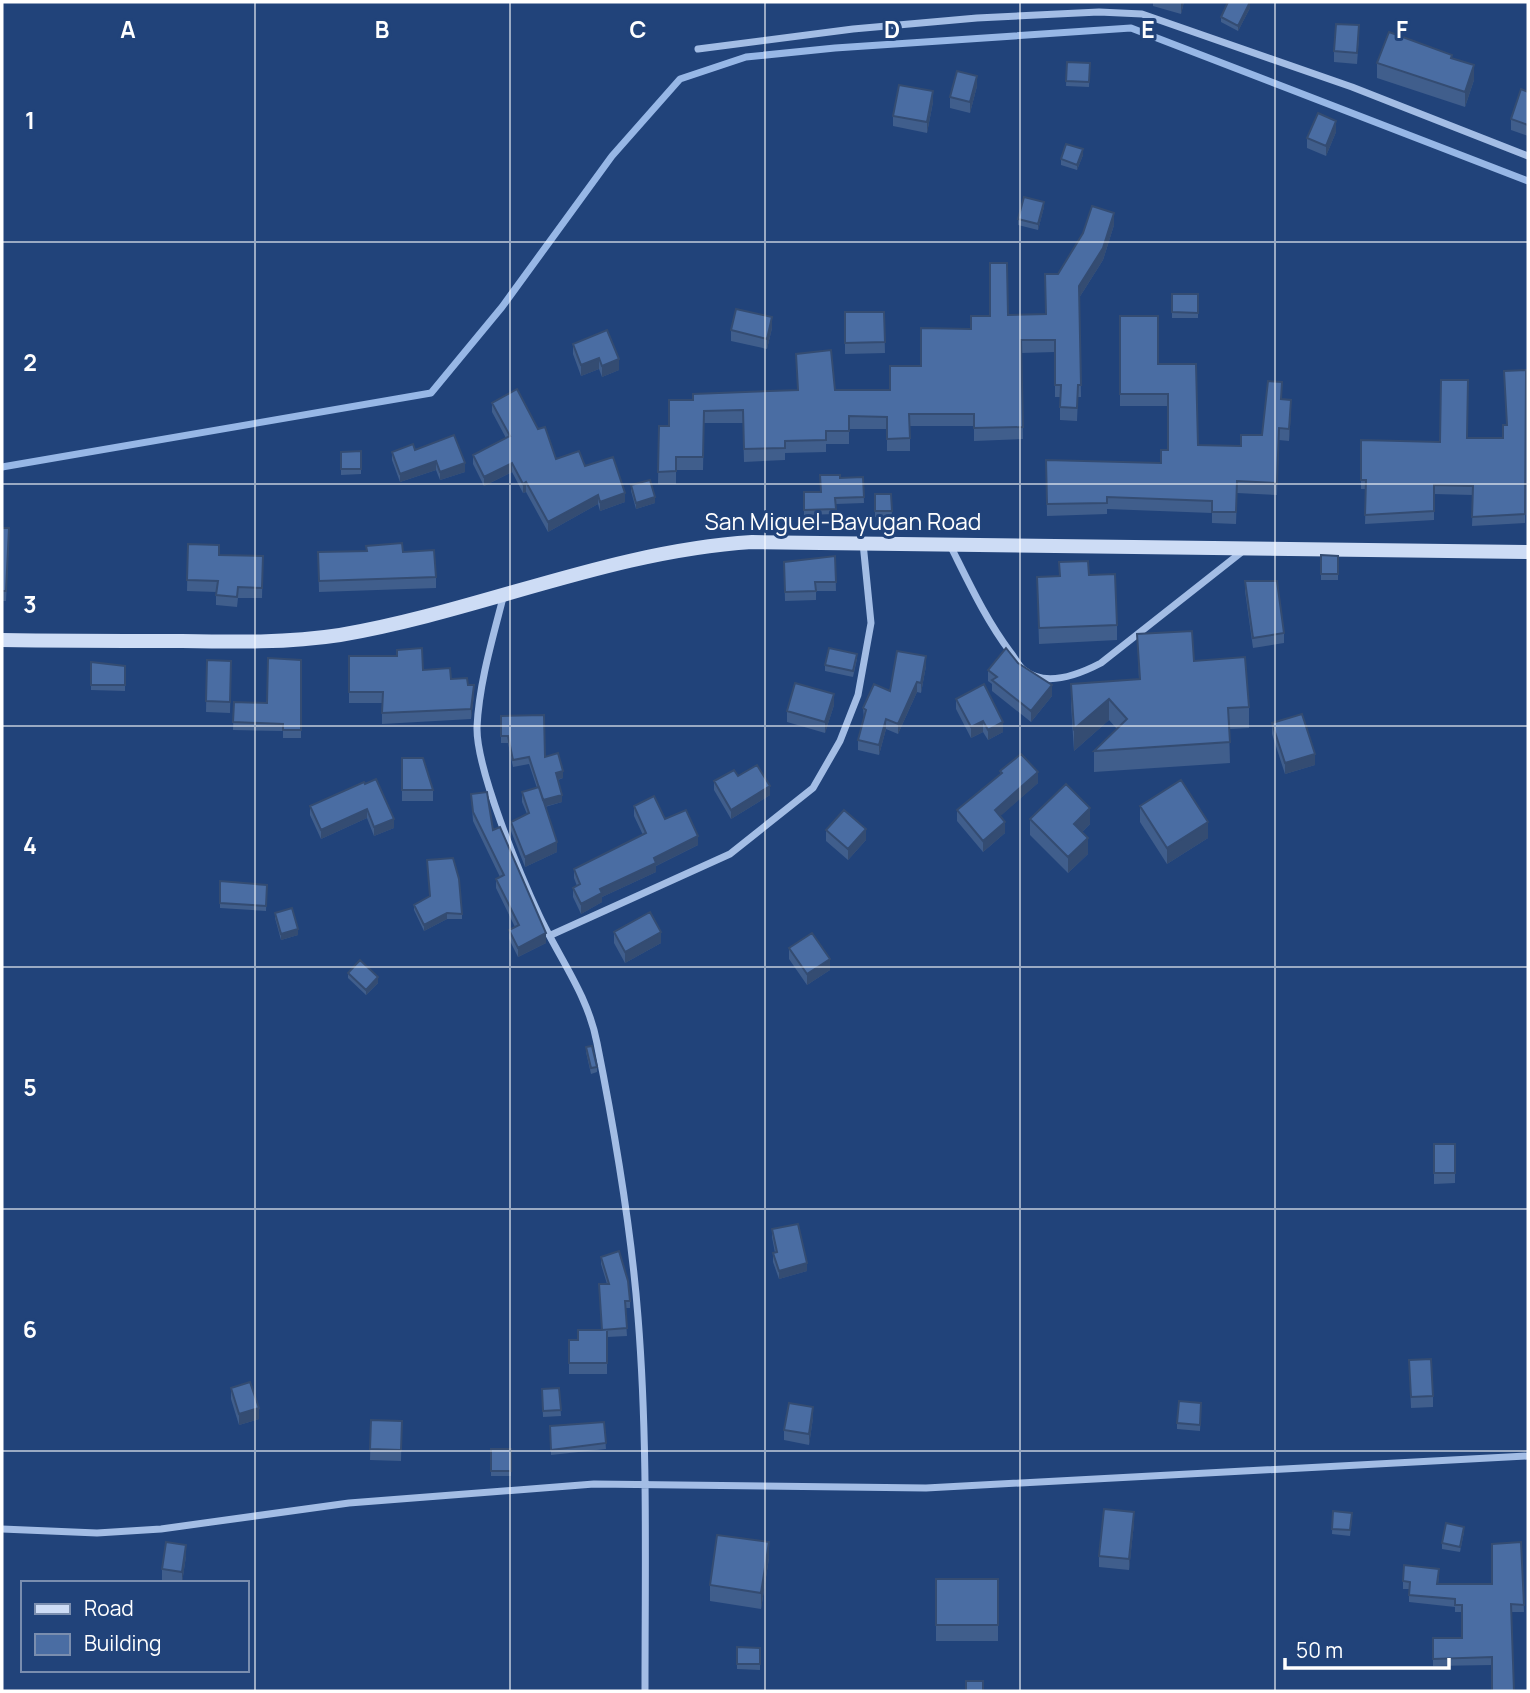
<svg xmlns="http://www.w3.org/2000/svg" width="1530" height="1693" font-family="Manrope,sans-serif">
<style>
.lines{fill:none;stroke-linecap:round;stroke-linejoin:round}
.stream{stroke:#97b7e6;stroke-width:7}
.minor{stroke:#a3bde5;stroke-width:7}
.secondary{stroke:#cddcf5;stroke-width:14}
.wall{fill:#405e8c}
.shaded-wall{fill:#344c72}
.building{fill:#4a6da3;stroke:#344c72;stroke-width:2}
.grid{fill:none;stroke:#fff;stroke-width:2;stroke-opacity:0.55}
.labels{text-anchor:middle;stroke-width:6;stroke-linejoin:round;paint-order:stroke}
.street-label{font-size:23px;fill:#fff;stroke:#21437a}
.grid-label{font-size:23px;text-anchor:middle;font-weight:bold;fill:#fff;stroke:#21437a;stroke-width:6;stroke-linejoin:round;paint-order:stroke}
</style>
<rect width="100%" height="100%" fill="#21437a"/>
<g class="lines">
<path class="stream" d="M2,467l429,-74 71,-86 110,-151 68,-77 66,-22 89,-9 296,-20 397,153"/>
<path class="minor" d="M698,49l155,-20 124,-11 122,-6 43,2 210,73 176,69
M950,545c19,38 36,75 61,108 4,5 8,14 13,17 22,18 56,4 77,-7l142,-112
M504,594c-11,43 -25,89 -27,133 -1,42 43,147 62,188 20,43 49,80 58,128 18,90 34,183 41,274 10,124 7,250 7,374
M551,935l179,-81 83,-66 27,-47 18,-46 13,-72 -8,-80
M2,1529l95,4 64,-4 188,-26 245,-19 332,4 602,-32"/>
<path class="secondary" d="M2,640c60,1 120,1 180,1 52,1 106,2 158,-6 140,-24 270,-84 412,-93l776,10"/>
</g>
<path class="wall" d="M1153,2h31l-3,12 -28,-8z
M1250,8l-12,23 -17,-9v-5z
M1359,36l-2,28 -23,-2v-11z
M1452,58l22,22 -9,27 -88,-29v-15z
M1067,62l23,1 -1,24 -23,-1z
M977,86l-7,27 -20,-5v-11z
M1528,92v44l-17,-6v-11z
M933,102l-6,31 -34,-7v-10z
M1336,132l-10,24 -19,-8v-10z
M1083,155l-6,15 -16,-5v-6z
M1044,207l-6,23 -20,-5v-6z
M1114,225l-11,35 -24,38 2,99h-3l-1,24 -17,-1v-23h-5v-45l-34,1 2,86 -49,2v-15h-64v25h-23v-22h-38v15h-23v8l-41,1v7l-41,2 -1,-39h-39l-1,47h-27v14h-18l1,-58h10l24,-26 105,-10 -2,-36 39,36h55l81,-61 37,-14 38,-1 12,-40z
M1172,294h26v24h-26z
M845,312h39l1,41 -40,1z
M1120,316l38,48 40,81 43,1 21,-11 19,-36 10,13 -2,29 -10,-1 -2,55 -40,-2 -1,31 -24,-1v-10l-105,-4v5l-60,2 -1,-56 115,3 7,-13v-44h-48z
M772,328l-5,21 -36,-8v-11z
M573,344l46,26 -17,7 -3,-8 -18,7 -8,-22z
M1526,370l-1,153 -53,3 1,-31 -39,-1v26l-69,4 1,-35h-5v-49l79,2 27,-4h36l4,-13z
M492,403l46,26 18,30 29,7 40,36 -25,9 -2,-7 -50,28 -22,-40 -3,1 -11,-21 -28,14 -11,-22v-9l33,-17 -14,-26z
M415,450l50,22 -25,8 -4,-10 -36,12 -8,-22v-8z
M361,451v23l-20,1v-23z
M863,477l1,26 -28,1v10l-32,1v-23h16l20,-14z
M631,485l24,18 -19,6 -5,-18z
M875,494h16l1,22 -17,1z
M2,528l7,10 -3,63h-4z
M188,544l31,11 44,1 -1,42h-24l-1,9 -21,-2v-13l-29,-1z
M318,552h85l33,25v11l-117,4z
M1321,555l17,1v24h-17z
M835,556l1,35h-20v9l-31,1 -1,-39z
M1059,562l30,13 28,50v15l-78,4 -2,-67 22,-1z
M1245,581l39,52v10l-31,5 -8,-57z
M1137,634l57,27 55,46v21l-20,1 1,34 -136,9v-21l23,-22 -8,-9 -35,31 -3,-46v-21l68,-5z
M349,656l74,14 45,15 6,10 -3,24 -89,5v-21h-33z
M857,659l-4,18 -28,-6v-6z
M207,660l24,12 -1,41 -24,-1z
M301,660v78h-18v-7l-50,-1 1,-28 33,1z
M91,662l34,4v25l-34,-1z
M1018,663l34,33 -21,26 -39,-31v-7l-4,-3v-11z
M926,666l-5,27 -4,-1 -19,42 -12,-5 -7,26 -21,-5v-10l6,-21 -1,-11z
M956,699l47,33 -15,8 -5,-8 -12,6 -15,-29z
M834,705l-9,28 -38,-11v-11z
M501,716l44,41 18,21 -5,2 4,22 -17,5 12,45 -32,15 -14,-36v-9l16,-8 -5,-12v-10l15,-4 -8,-24 -16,3 -5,-24h-7z
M1272,723l43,42 -30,9 -13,-40z
M402,758l31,32v11h-31z
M1000,771l38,12 -38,33 5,17 -22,19 -26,-31v-11l43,-35z
M738,776l32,19 -39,24 -17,-29v-9z
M364,782l30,46 -20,8 -7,-18 -46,21 -11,-24v-9z
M471,794l22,36 53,113 -28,14 -9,-18v-9l6,-3 -19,-39v-9l4,-2 -27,-56z
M634,806l31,13 33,26 -42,21v6l-54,25v5l-21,12 -8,-17v-9l4,-2 -3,-8v-9l69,-34 -9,-19z
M1140,806l68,32 -41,26 -27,-42z
M1030,819l60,5 -8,8 6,22 -20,19 -38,-38z
M826,830l40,10 -18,20 -22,-19z
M267,885l-1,26 -46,-3v-5z
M414,905l48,9v5h-15l-23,12 -10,-21z
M275,913l23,22 -17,5 -6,-22z
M614,932l47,11 -36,20 -11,-20z
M789,948l41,22 -23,15 -18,-26z
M348,973l30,10 -12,12 -18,-17z
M586,1047l11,20v5l-6,2 -5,-22z
M1434,1144h21v39l-21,1z
M772,1229l35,42 -28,8 -6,-17v-9h2l-3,-16z
M601,1257l29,44v7h-5l2,28 -20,1v37h-38v-34h9l23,-10 6,-46 -6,-20z
M1409,1360l24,36v11l-22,1z
M231,1388l28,31 -20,6 -8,-26z
M559,1388l2,28 -18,1 -1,-28z
M1201,1409l-1,22 -23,-2v-6z
M813,1418l-4,27 -25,-5v-10z
M371,1420l31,1 -1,40 -31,-1z
M604,1422l2,27 -55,6 -1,-29z
M491,1449h20v27h-20z
M1333,1511l19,7 -2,18 -18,-2z
M1134,1523l-5,47 -30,-3v-11z
M1464,1532l-4,20 -18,-3v-6z
M1521,1542l3,70h-12l-20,53 -59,1v-28h29v-26h-7v-5l-46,-5v-13h-6v-8l36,-5 -1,8h54z
M186,1556l-4,27 -20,-3v-11z
M769,1558l-8,51 -51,-8v-16z
M936,1579h62v62h-62z
M737,1647l23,1v22l-23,-1z"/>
<path class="shaded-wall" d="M1181,2h3l-3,12z
M1250,2v6l-12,23v-5z
M1474,65v15l-9,27v-15z
M977,76v10l-7,27v-11z
M933,91v11l-6,31v-11z
M1336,121v11l-10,24v-10z
M1083,149v6l-6,15v-5z
M1044,202v5l-6,23v-6z
M1114,213v12l-11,35 -24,38v-12z
M772,317v11l-5,21v-10z
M599,358v11l-18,7v-11z
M619,359v11l-17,7v-11z
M1291,400v12l-2,29v-12z
M436,461v9l-36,12v-8z
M465,463v9l-25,8v-8z
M512,463v9l-28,14v-9z
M526,482v10l-3,1v-9z
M625,493v9l-25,9v-9z
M598,495v9l-50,28v-10z
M655,497v6l-19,6v-6z
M926,656v10l-5,27v-10z
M917,682v10l-19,42v-10z
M474,685v10l-3,24v-10z
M1052,685v11l-21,26v-11z
M834,694v11l-9,28v-11z
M1109,699v21l-35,31v-22z
M886,719v10l-7,26v-10z
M983,721v11l-12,6v-11z
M1003,722v10l-15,8v-10z
M1315,754v11l-30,9v-11z
M563,771v7l-7,2v-7z
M1038,772v11l-43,38v-11z
M770,786v9l-39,24v-9z
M562,795v7l-19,5v-7z
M1090,808v16l-16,16v-16z
M367,809v9l-46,21v-9z
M394,819v9l-20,8v-9z
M1005,822v11l-22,19v-11z
M1208,822v16l-41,26v-16z
M866,829v11l-18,20v-11z
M698,836v9l-42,21v6l-54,25v5l-21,12v-10l19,-15 54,-31z
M1088,838v16l-20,19v-16z
M557,842v10l-32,15v-10z
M447,913v6l-23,12v-6z
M298,929v6l-17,5v-6z
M661,932v11l-36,20v-11z
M546,933v10l-28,14v-9z
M830,959v11l-23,15v-11z
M378,977v6l-12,12v-5z
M807,1263v8l-28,8v-8z
M813,1407v11l-4,27v-11z
M259,1408v11l-20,6v-11z
M1134,1512v11l-5,47v-11z
M769,1542v16l-8,51v-16z
M186,1545v11l-4,27v-11z"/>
<path class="building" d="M1228,2h22l-12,24 -17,-9z
M1336,24l23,1 -2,28 -23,-2z
M1389,32l63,23 -1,3 23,7 -9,27 -88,-29z
M1067,62l23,1 -1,19 -23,-1z
M957,71l20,5 -7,26 -20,-5z
M899,85l34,6 -6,31 -34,-6z
M1521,89l7,3v33l-17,-6z
M1318,113l18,8 -10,25 -19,-8z
M1066,144l17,5 -6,16 -16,-6z
M1024,197l20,5 -6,22 -20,-5z
M1092,206l22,7 -11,35 -24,38 2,99h-3l-1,23 -17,-1 1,-22h-6v-45h-34l2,87 -49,1v-14h-65l1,24 -23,1v-22l-38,-1v15h-23v9l-41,1v7l-41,1 -1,-39 -39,1 -1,46h-27v14l-18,1 1,-46h10v-26h24v-6l105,-4 -2,-36 35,-4 4,40h55v-24h31v-38l50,1v-13h19v-53h17l1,52 38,-1 -1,-40h13l25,-41z
M1172,294h26v19l-26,-1z
M736,309l36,8 -5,22 -36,-9z
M845,312h39l1,30 -40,1z
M1120,316h38v48h38l2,81 43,1v-11h21l6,-54 14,1 -1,17 10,1 -2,29 -10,-1 -2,55 -40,-2 -1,31h-24v-11l-105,-4v6l-60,1 -1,-44 115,3v-13h7v-56h-48z
M607,330l12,29 -17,7 -3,-8 -18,7 -8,-21z
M1526,370l-1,144 -53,3 1,-31 -39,-1v26l-69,4 1,-35h-5v-40l79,2 1,-62h27l-1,58h36v-13h4l-3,-54z
M517,389l21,40 7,-2 11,32 23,-8 6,15 28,-9 12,36 -25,9 -2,-7 -50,27 -22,-40 -3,2 -11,-21 -28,14 -11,-22 37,-19 -18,-33z
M454,435l11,28 -25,9 -4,-11 -36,13 -8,-22 21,-8 2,6z
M361,451v18h-20v-17z
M820,475h20v3l23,-1 1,20 -29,1 1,11 -32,1v-18h17z
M650,480l5,17 -19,6 -5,-18z
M875,494h16l1,17h-17z
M2,528h7l-3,63h-4z
M402,543l1,9 31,-2 2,27 -117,4 -1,-29 49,-1 -1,-5z
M188,544l31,1v10l44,1 -1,32 -24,-1 -1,10 -21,-2 2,-14 -31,-1z
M1321,555l17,1v18h-17z
M835,556l1,26h-21l1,9 -31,1 -1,-30z
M1088,561l1,14 26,-1 2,51 -78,3 -2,-51 23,-1 -1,-14z
M1245,581h32l7,52 -31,5z
M1192,631l2,30 51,-4 4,50 -21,1 2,34 -136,9 33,-32 -18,-20 -35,30 -3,-45 69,-5 -3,-45z
M422,648l1,22 27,-2 1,11 16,-1 1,7h6l-3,24 -89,4 1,-21h-34v-36h48v-6z
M829,648l28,6 -4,17 -28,-6z
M1006,648l12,15 34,22 -21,26 -39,-31 5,-3 -9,-7z
M897,651l29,5 -5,27 -4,-1 -19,42 -12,-5 -7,26 -21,-5 8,-30 -3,-2 11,-24 16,7z
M268,658l33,2v70h-18v-6l-50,-2 1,-20 33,1z
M207,660l24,1 -1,41 -24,-1z
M91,662l34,4v19h-34z
M795,683l39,11 -9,28 -38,-11z
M984,684l19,38 -15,8 -5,-9 -12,6 -15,-28z
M1302,714l13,40 -30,9 -13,-40z
M544,715l1,42 13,-4 5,18 -7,2 6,22 -19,5 -14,-43 -16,3 -5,-24h-7v-20z
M1021,754l17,18 -43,38 10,12 -22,19 -26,-31 45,-37 -2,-2z
M402,758h21l10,32h-31z
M757,765l13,21 -39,24 -17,-29 20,-11 4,6z
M376,779l18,40 -20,8 -7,-18 -46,21 -11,-24 54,-24 1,2z
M1181,780l27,42 -41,26 -27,-42z
M1066,784l24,24 -16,16 14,14 -20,19 -38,-38z
M539,787l18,55 -32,15 -14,-35 18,-9 -7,-21z
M487,792l6,38 7,-3 46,106 -28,15 -9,-18 10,-5 -23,-46 8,-4 -31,-63 -2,-18z
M654,796l11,23 21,-9 12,26 -44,22 2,5 -56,26 2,4 -21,11 -8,-16 7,-4 -6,-15 72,-36 -12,-27z
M844,810l22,19 -18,20 -22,-19z
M453,858l6,21 3,35 -15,-1 -23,12 -10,-20 16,-9 -3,-36z
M220,881l47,4 -1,21 -46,-3z
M292,908l6,21 -17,5 -6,-21z
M650,912l11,20 -36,20 -11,-20z
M812,933l18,26 -23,15 -18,-26z
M360,960l18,17 -12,13 -18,-17z
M592,1046l5,21 -6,1 -5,-21z
M1434,1144h21v29h-21z
M798,1224l9,39 -28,8 -6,-18 4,-1 -5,-23z
M619,1251l9,30 2,20h-5l2,27 -25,2 -3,-46h10l-8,-27z
M578,1330h29v33h-38v-23h9z
M1431,1359l2,37 -22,1 -2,-37z
M250,1382l9,26 -20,6 -8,-26z
M559,1388l2,22 -18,1 -1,-22z
M1179,1401l22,2 -1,22 -23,-2z
M789,1403l24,4 -4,27 -25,-4z
M371,1420l31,1 -1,29 -31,-1z
M604,1422l2,21 -55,7 -1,-24z
M491,1449h20v22h-20z
M1104,1509l30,3 -5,47 -30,-3z
M1333,1511l19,2 -2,17 -18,-1z
M1446,1523l18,4 -4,20 -18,-4z
M717,1535l52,7 -8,51 -51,-8z
M166,1542l20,3 -4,27 -20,-3z
M1521,1542l3,63 -13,-1 3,87h-22v-34l-59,2v-21h29v-33h-7v-6l-46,-4 1,-13 -7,-1 1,-16 35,4 -2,15h55v-40z
M936,1579h62v46h-62z
M737,1647l23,1v16h-23z
M966,1681h17v10h-17z"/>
<path class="grid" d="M255,2v1689M510,2v1689M765,2v1689M1020,2v1689M1275,2v1689M2,242h1526M2,484h1526M2,726h1526M2,967h1526M2,1209h1526M2,1451h1526"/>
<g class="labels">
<g class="street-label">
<text x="843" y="530">San Miguel-Bayugan Road</text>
</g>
</g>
<g class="grid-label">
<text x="128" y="38">A</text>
<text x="382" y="38">B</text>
<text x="638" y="38">C</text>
<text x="892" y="38">D</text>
<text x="1148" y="38">E</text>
<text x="1402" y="38">F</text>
<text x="30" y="129">1</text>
<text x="30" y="371">2</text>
<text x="30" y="613">3</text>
<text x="30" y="854">4</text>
<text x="30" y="1096">5</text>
<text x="30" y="1338">6</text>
</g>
<rect width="1530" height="1693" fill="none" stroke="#ffffff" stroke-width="7"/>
<rect x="21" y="1581" width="228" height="91" fill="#21437a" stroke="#7a8eaf" stroke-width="2"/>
<rect x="35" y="1604" width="35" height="10" fill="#cddcf5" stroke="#7a8eaf" stroke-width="2"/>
<text x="84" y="1616" font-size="21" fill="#ffffff">Road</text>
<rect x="35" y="1634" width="35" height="21" fill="#4a6da3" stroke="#7a8eaf" stroke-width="2"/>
<text x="84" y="1651" font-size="21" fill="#ffffff">Building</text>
<path d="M1285 1658v10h164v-10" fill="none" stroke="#ffffff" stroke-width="3.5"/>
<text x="1296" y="1658" font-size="21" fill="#ffffff" stroke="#21437a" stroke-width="5" paint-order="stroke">50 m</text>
</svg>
